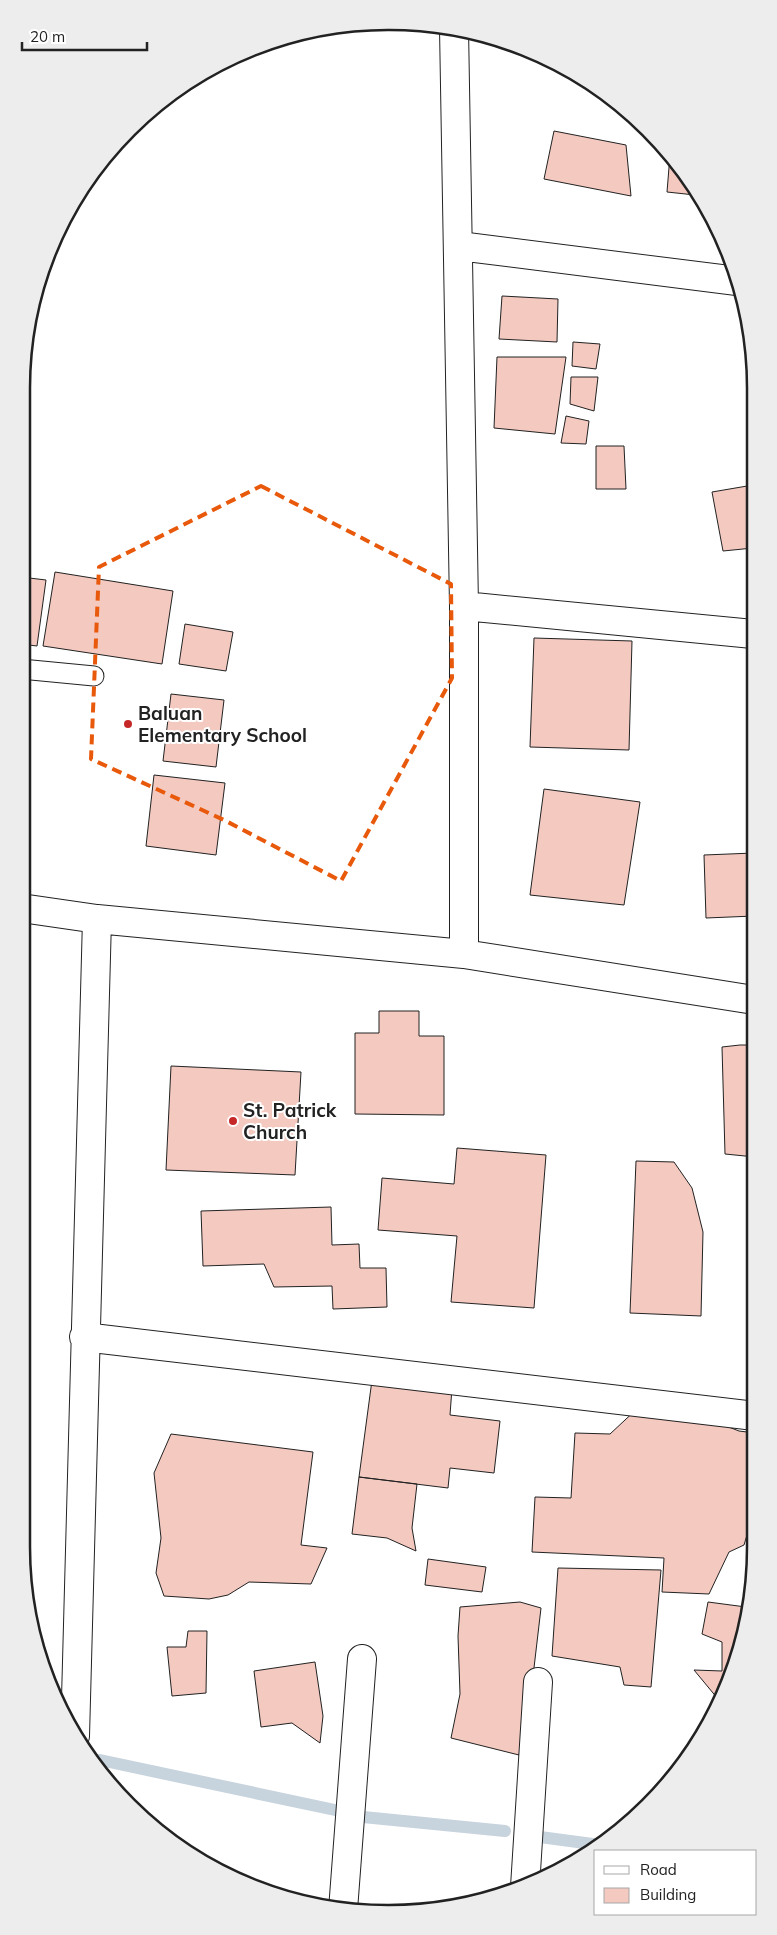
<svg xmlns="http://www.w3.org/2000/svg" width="777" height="1935" font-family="Mulish,sans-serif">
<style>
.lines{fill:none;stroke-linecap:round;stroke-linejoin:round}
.stream{stroke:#c7d3dd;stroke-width:12}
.building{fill:#f3c9c0;stroke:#222}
.lane-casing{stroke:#222;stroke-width:21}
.street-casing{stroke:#222;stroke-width:30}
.lane{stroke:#fff;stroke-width:19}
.street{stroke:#fff;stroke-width:28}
.marked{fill:none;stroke:#e8590c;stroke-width:4;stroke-dasharray:10 6;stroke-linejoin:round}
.poi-dot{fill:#c62828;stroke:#fff;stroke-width:2}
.labels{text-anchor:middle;stroke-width:4;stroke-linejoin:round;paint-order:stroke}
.poi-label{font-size:19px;font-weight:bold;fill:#222;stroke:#fff;text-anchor:start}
.rim{fill:none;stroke:#222;stroke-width:2.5}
</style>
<rect width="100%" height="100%" fill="#fff"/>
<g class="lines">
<path class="stream" d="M100,1760l235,50
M363,1817l142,14
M540,1837l60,8"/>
</g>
<path class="building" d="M554,131l72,14 5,51 -87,-17z
M670,155l25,40 -28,-3z
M502,296l56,3 -1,43 -58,-3z
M573,342l27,2 -4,25 -24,-3z
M497,357h69l-11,77 -61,-6z
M571,377h27l-4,34 -24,-7z
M566,416l23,5 -3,23 -25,-1z
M596,446h28l2,43h-30z
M753,485v63l-30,3 -11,-59z
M55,572l118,19 -11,73 -119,-18z
M21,577l25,3 -9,66 -16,-2z
M185,624l48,8 -7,39 -47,-7z
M534,638l98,3 -3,109 -99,-3z
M171,694l53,6 -8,67 -53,-6z
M154,775l71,8 -9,72 -70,-9z
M544,789l96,13 -16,103 -94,-10z
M754,853v63l-48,2 -2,-63z
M379,1011h40v25h25v79l-89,-1v-81h24z
M740,1045h14l1,112 -30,-3 -3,-107z
M171,1066l130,6 -6,103 -129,-5z
M457,1148l89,7 -12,153 -83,-6 6,-66 -79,-6 4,-52 72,6z
M636,1161l38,1 18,26 11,44 -2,84 -71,-3z
M331,1207l1,38 27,-1 1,24h26l1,39 -54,2 -1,-23 -58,1 -10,-23 -61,2 -2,-55z
M372,1380l80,8 -2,27 50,6 -6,52 -44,-5 -2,20 -89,-11z
M640,1406l50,6 49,19 16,2 1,72 -12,40 -15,7 -20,42 -47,-2 2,-34 -132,-6 3,-55 36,1 4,-65 35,1z
M171,1434l142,18 -12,93 26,3 -16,36 -62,-2 -21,13 -19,4 -45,-3 -8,-23 5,-35 -7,-65z
M359,1477l58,7 -5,44 4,23 -29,-13 -35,-4z
M428,1559l58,8 -4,25 -57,-7z
M558,1568l103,2 -10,117 -27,-2 -4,-18 -68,-11z
M520,1602l21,6 -11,94 -11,53 -68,-17 9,-44 -2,-58 2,-29z
M708,1602l38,5 -10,57 -18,35 -24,-29 28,1v-29l-20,-8z
M188,1631h19l-1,62 -34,3 -5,-49h19z
M315,1662l8,54 -3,27 -28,-20 -31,4 -7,-56z"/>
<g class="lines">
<g class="lane-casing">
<path id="lane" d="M21,669l73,7"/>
</g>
<g class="street-casing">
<path id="street" d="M454,28l10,578v348
M459,246l278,35
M464,606l289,28
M21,908l76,11 367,35 290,46
M84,1337l671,79
M75,1736l22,-817
M525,1887l13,-205
M343,1910l19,-251"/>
</g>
<use href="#lane" class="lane"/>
<use href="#street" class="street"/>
</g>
<path class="marked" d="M261,486l190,98 1,94 -111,203 -117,-61 -133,-61 8,-192z"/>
<g class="poi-dot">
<circle cx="128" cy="724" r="5"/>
<circle cx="233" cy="1121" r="5"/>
</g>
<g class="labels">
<g class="poi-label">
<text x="138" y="720">Baluan<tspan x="138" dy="22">Elementary School</tspan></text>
<text x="243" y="1117">St. Patrick<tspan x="243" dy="22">Church</tspan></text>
</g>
</g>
<path d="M0 0H777V1935H0ZM388 30H389A358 358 0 0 1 747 388V1547A358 358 0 0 1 389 1905H388A358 358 0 0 1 30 1547V388A358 358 0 0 1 388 30Z" fill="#ededed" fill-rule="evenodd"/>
<path class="rim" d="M388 30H389A358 358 0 0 1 747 388V1547A358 358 0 0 1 389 1905H388A358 358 0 0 1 30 1547V388A358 358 0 0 1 388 30Z"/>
<rect x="594" y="1850" width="162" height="65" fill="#ffffff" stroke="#a7a7a7"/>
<rect x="604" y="1866" width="25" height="8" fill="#ffffff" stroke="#a7a7a7"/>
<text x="640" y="1875" font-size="15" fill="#222222">Road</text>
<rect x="604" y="1888" width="25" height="15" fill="#f3c9c0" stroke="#a7a7a7"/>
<text x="640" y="1900" font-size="15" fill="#222222">Building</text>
<path d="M22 42v8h125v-8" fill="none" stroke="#222222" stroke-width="2.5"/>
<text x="30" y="42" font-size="15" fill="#222222" stroke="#ffffff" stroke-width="4" paint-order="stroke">20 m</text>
</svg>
